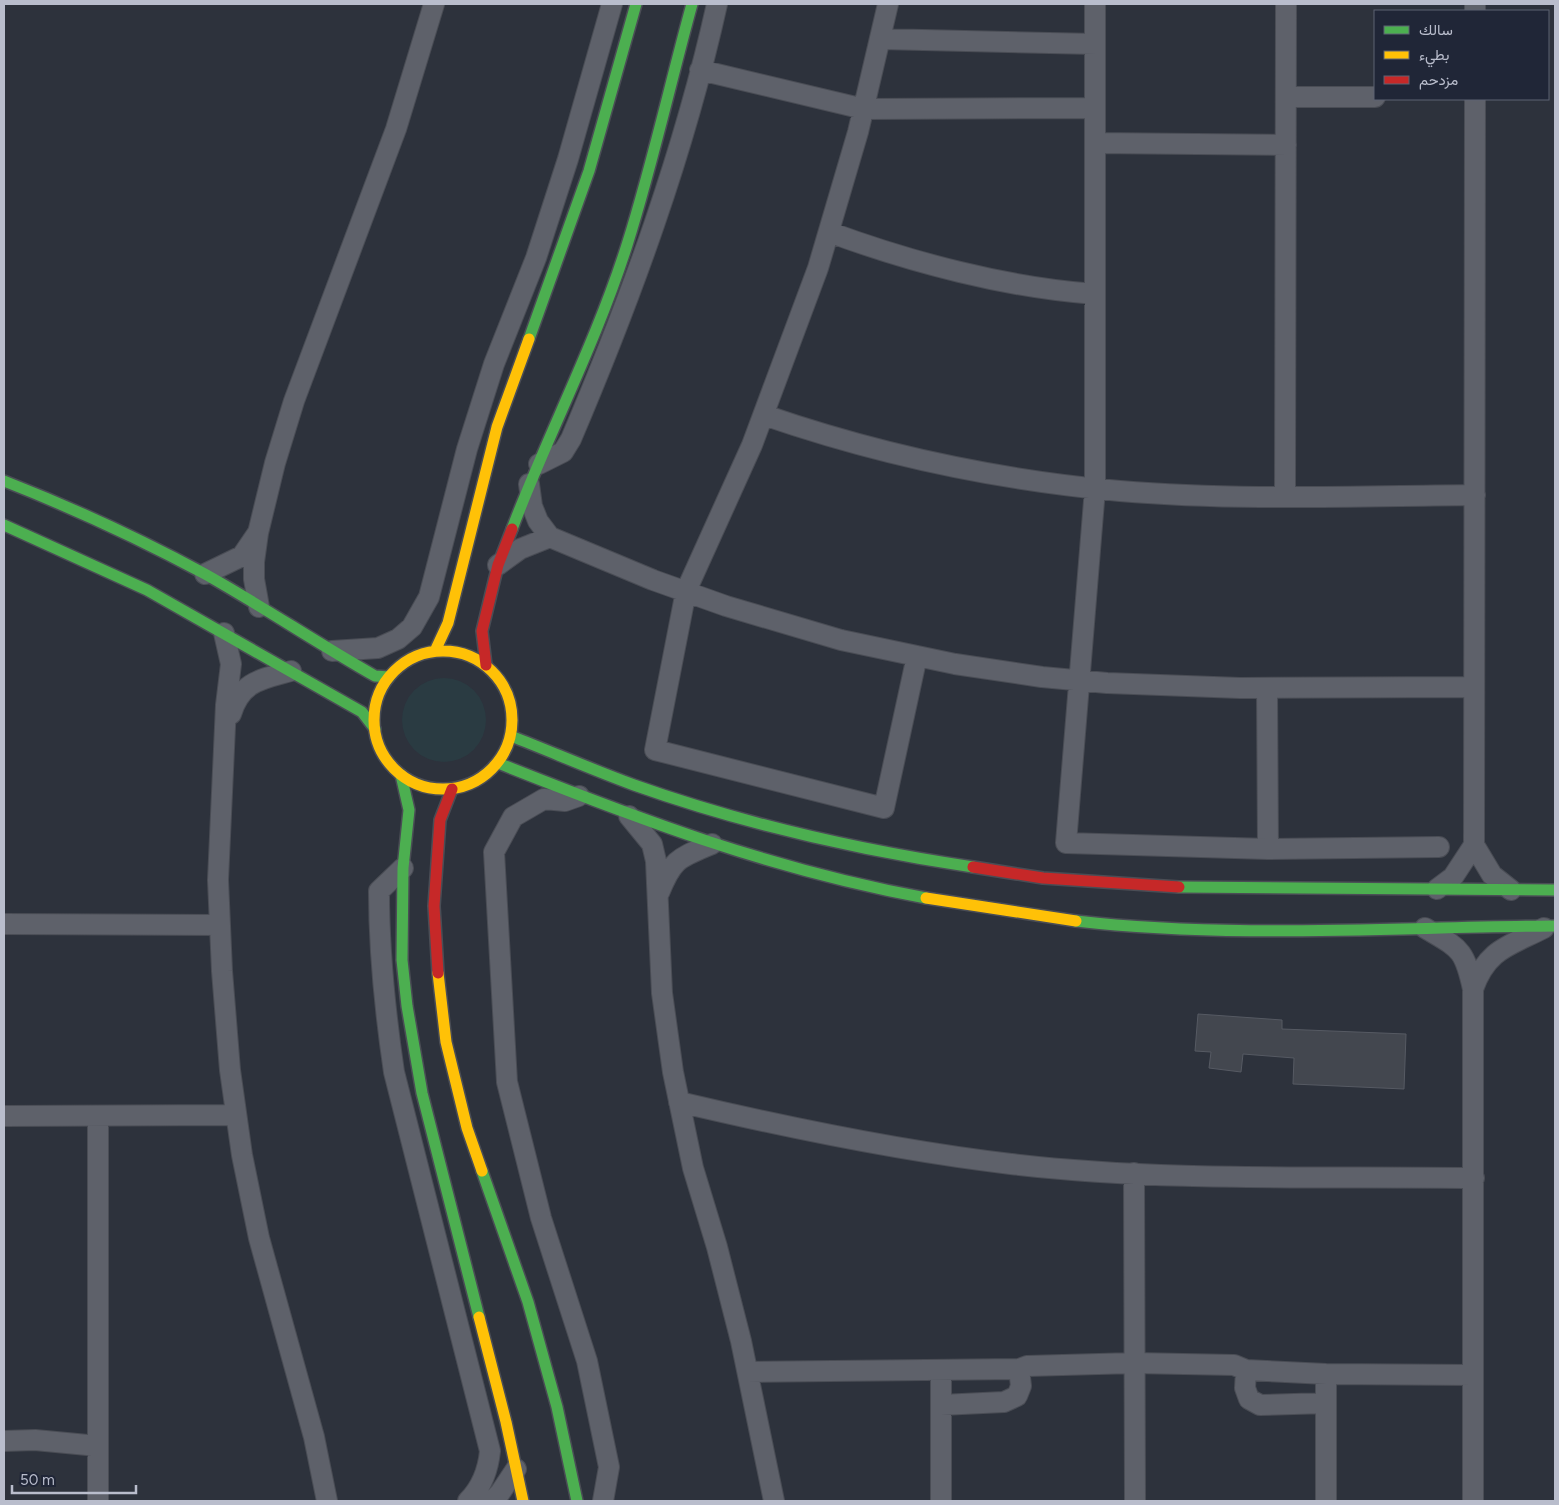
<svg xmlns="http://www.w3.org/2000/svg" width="1559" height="1505" font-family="Figtree,Vazirmatn,sans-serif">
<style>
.green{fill:#2a3b42}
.building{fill:#43474f;stroke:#565a63}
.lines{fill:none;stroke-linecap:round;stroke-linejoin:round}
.street-casing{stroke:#4a4d55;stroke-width:22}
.fast-casing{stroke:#4a4d55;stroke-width:14}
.slow-casing{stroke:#4a4d55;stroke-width:14}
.jam-casing{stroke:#4a4d55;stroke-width:14}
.street{stroke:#5e616a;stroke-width:20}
.fast{stroke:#4caf50;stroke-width:11}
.slow{stroke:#ffc107;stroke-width:11}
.jam{stroke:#c62828;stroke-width:11}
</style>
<rect width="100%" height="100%" fill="#2d323c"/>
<path class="green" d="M402 720a42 42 0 1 1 84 0a42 42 0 1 1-84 0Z"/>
<path class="building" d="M1198,1014l84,6v9l124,5 -2,55 -111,-5 1,-26 -51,-4 -2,18 -32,-4 2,-16 -16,-1z"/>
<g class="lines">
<g class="street-casing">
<path id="street" d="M888,4l-30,128 -40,136 -66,177 -66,146 -31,159 229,58 33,-152
M1095,4v485l-29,354 202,6 171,-2
M1475,11v-7
M881,39l214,5
M700,70l164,39 231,-1
M1286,97h89
M1475,99l-1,746 18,30 19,15
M1095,143l191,2
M829,232c81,30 179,56 266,62
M764,415c116,40 234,65 356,76 118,10 237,5 355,4
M539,464l24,-12 8,-13c60,-141 113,-286 146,-435
M529,484l3,22 6,15 12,16 103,43 73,26 115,34 114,24 87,13 65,6 133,5 234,-1
M1285,496l1,-492
M498,565l22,-16 30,-12
M205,574l37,-18 15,-22
M259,607l-5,-28v-17l4,-29 17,-70 19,-62 102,-272 38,-125
M224,633l7,31 -5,41 -8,175 4,91 8,99 12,85 17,83 55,199 13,64
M332,651l46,-3 20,-9 14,-12 17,-30 38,-148 27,-85 42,-106 32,-99 44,-155
M1267,688l1,161
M231,714c10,-33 31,-35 60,-43
M579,796l-14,5 -21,-2 -31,18 -19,35 13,230 34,136 46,143 22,106 -6,34
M629,816l23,28 4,17 6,132 11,79 20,96 24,79 24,94 33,160
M403,868l-24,23c0,61 6,120 15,181l96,379c-2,20 -8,36 -22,50
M1437,889l16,-12 21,-32
M659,893c14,-35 20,-35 53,-49
M4,924l216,1
M1425,928c35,21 39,20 48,61v512
M1473,989c14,-40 36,-43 71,-61
M679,1102c110,26 220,49 332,62 153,18 309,12 463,14
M4,1116l232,-1
M98,1116v385
M1134,1173l1,328
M1246,1370l-1,18 4,11 11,6 66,-2
M748,1372l271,-3 8,-3 107,-3 100,2 12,5 80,4 147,1
M941,1405l63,-3 13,-6 4,-10 -2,-17
M4,1441l31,-1 63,6
M492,1501l8,-8 16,-24
M941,1501v-131
M1326,1501v-127"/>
</g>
<g class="fast-casing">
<path id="fast" d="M529,339l60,-168 47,-167
M4,481c69,27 136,58 201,93 57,32 112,69 170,102l14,1
M4,525l143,65 215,122 13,17
M512,529c36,-95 84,-186 115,-284 25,-79 43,-161 65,-241
M511,736c41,16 82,34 123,49 110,39 224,65 339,82
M498,763c143,57 275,107 428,135
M401,775l8,35 -6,58 -1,92 5,46 15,87 57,224
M1179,887l376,3
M1076,921c158,18 320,6 479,5
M482,1171l46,131 29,105 20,94"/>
</g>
<g class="slow-casing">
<path id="slow" d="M374 720a69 69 0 1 1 138 0a69 69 0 1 1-138 0Z
M435,651l13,-28 49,-196 32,-88
M926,898l150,23
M438,973l8,69 21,86 15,43
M479,1317l27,105 17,79"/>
</g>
<g class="jam-casing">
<path id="jam" d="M486,665l-4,-34 16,-66 14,-36
M973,867l70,11 136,9
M438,973l-4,-67 6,-86 12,-31"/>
</g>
<use href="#street" class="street"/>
<use href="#fast" class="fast"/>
<use href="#slow" class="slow"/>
<use href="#jam" class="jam"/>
</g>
<rect width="1559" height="1505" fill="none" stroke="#b9bdcc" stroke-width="10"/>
<rect x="1374" y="10" width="175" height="90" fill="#202637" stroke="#5d6273"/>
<rect x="1384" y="26" width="25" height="8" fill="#4caf50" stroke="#5d6273"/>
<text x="1419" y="35" font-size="15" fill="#b9bdcc">سالك</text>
<rect x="1384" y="51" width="25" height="8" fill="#ffc107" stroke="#5d6273"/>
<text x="1419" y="60" font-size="15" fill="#b9bdcc">بطيء</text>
<rect x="1384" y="76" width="25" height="8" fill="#c62828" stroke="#5d6273"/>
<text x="1419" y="85" font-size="15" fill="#b9bdcc">مزدحم</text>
<path d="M12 1485v8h124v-8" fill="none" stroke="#b9bdcc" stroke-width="2.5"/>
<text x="20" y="1485" font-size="15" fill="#b9bdcc" stroke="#202637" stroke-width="4" paint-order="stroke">50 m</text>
</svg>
